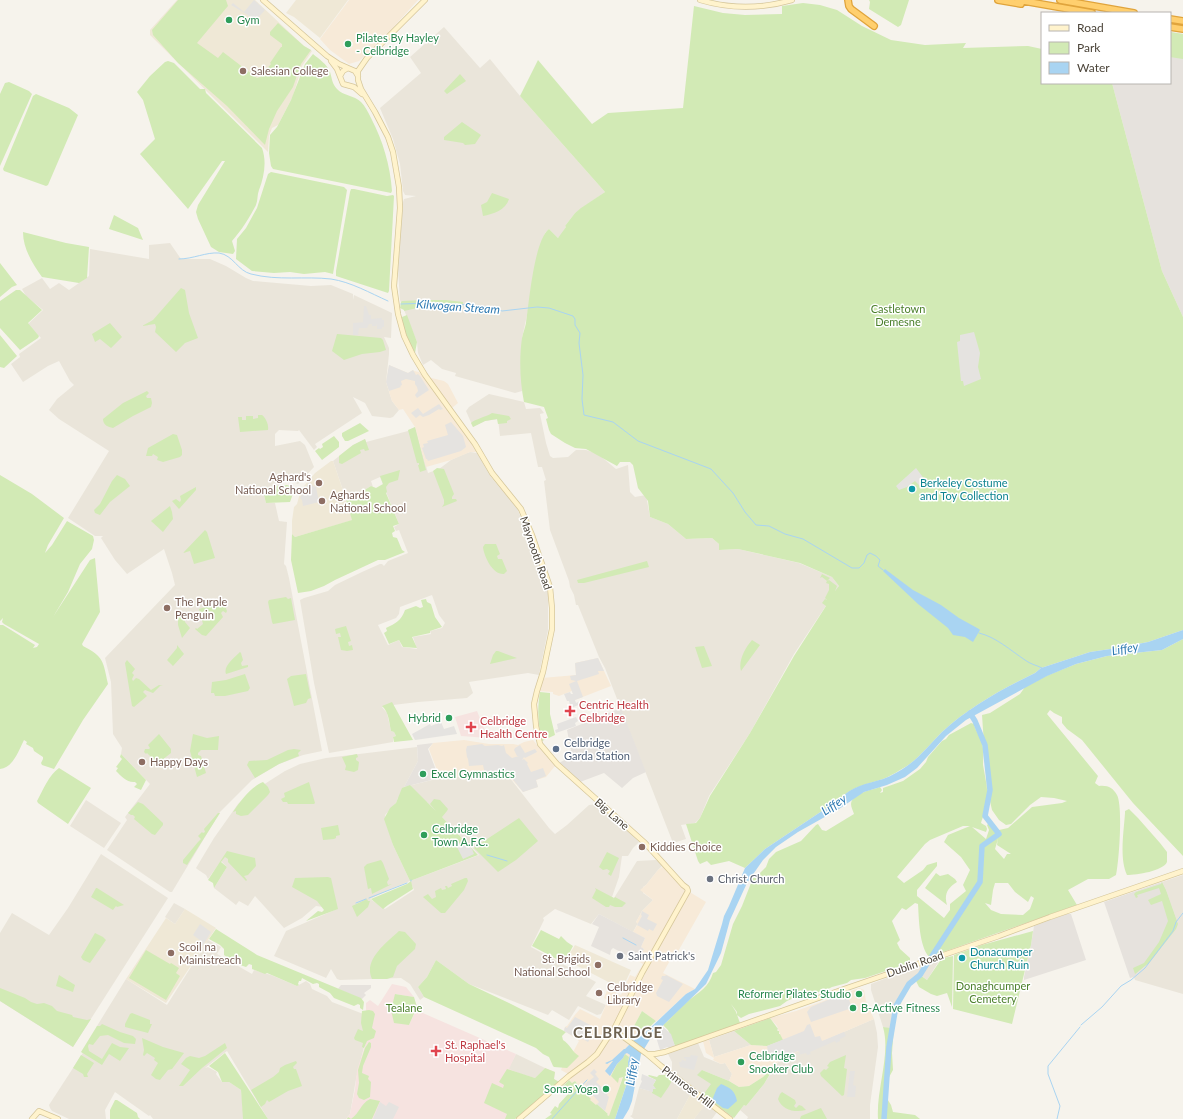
<svg xmlns="http://www.w3.org/2000/svg" width="1183" height="1119" font-family="Lato,sans-serif">
<style>
.residential{fill:#eae5da;fill-rule:evenodd}
.commercial{fill:#f7ead8}
.industrial{fill:#e6e2dd}
.education{fill:#efe8d6}
.medical{fill:#f6e3e0}
.green{fill:#d2eab5;fill-rule:evenodd}
.parking{fill:#e5e3e0}
.water{fill:#a9d4f2}
.lines{fill:none;stroke-linecap:round;stroke-linejoin:round}
.stream{stroke:#a9d4f2;stroke-width:1}
.river{stroke:#a9d4f2;stroke-width:5.5}
.secondary-casing{stroke:#d6c79b;stroke-width:6}
.highway-casing{stroke:#e0a43c;stroke-width:8}
.secondary{stroke:#fff3cd;stroke-width:4.5}
.highway{stroke:#ffcf6e;stroke-width:5.5}
.leisure-dot{fill:#2e9e5b;stroke:#fff;stroke-width:1.5}
.education-dot{fill:#8d6e63;stroke:#fff;stroke-width:1.5}
.culture-dot{fill:#0f9aa8;stroke:#fff;stroke-width:1.5}
.health-dot{fill:#e0444e;stroke:#fff;stroke-width:1.5}
.service-dot{fill:#5c6f8a;stroke:#fff;stroke-width:1.5}
.worship-dot{fill:#6b7280;stroke:#fff;stroke-width:1.5}
.labels{text-anchor:middle;stroke-width:3;stroke-linejoin:round;paint-order:stroke}
.leisure-label{font-size:11px;fill:#27864d;stroke:#fff;text-anchor:start}
.education-label{font-size:11px;fill:#785e54;stroke:#fff;text-anchor:start}
.park-label{font-size:11px;fill:#4a7f2a;stroke:#fff}
.culture-label{font-size:11px;fill:#0d838f;stroke:#fff;text-anchor:start}
.street-label{font-size:11px;fill:#4b4439;stroke:#fff}
.health-label{font-size:11px;fill:#be3a42;stroke:#fff;text-anchor:start}
.service-label{font-size:11px;fill:#4e5e75;stroke:#fff;text-anchor:start}
.worship-label{font-size:11px;fill:#5b616d;stroke:#fff;text-anchor:start}
.water-label{font-size:12px;font-style:italic;fill:#2e7ab2;stroke:#fff}
.district-label{font-size:15px;font-weight:bold;letter-spacing:1px;fill:#6e6250;stroke:#fff}
</style>
<rect width="100%" height="100%" fill="#f6f3ec"/>
<path class="residential" d="M444,27l36,41 10,-9 30,37 85,96 -30,21 -10,13 1,1 -4,7 -4,4 -9,-9 -4,4 -23,105v53l-7,2 -60,-17 1,-3 -14,-4 -11,-9 -8,5 -5,-12 -1,-11 -17,-42 -2,-30 5,-68 1,-3 12,-3 -11,-1 -2,-4 -3,-27 -7,-25 -13,-31 41,-35 -11,-16z
M170,243l11,16h29l16,7 20,12 7,3 58,5 20,-1 22,9v6l1,-5 38,18 -1,25 -7,-1 5,11v6l-3,28 6,19 7,9 -6,7 -3,1 -18,-2 -7,-13 -12,-6 9,16 -47,31 2,3 -3,3 -15,-20 -1,1 -19,-1 -4,4v12l25,-5 5,4 9,22 -16,17 -5,-2 -9,-1 -4,5 -14,1 -3,4 3,12h9l4,18 8,1 -3,42 2,2 3,12 33,173 -19,4 -24,9 -27,16 -32,32 -48,80h-2l-63,-42 20,-30 -2,-3 25,-33 -29,-30 1,-6 -9,-14 -2,-52 -6,-24 68,-71 2,-2 -3,-12 -8,-24 -37,25 -12,-14 -14,-22 2,-2h-8l-27,-18 41,-67 -50,-32 -10,-9 8,-11 17,-14 -4,-4 -11,-20 -11,5 -25,16 -12,-18 9,-7 -1,-3 22,-16 -13,-14 15,-14 -17,-14 -4,-7 20,-11 8,11 9,-6 10,7 20,-14 1,-27 59,10v-14z
M489,394l35,8 2,7 14,-1 1,1 3,4 -4,1 6,29 4,13 3,2 15,-1 8,-7h10l12,4 18,15 12,-4 2,27 5,5 11,-2 4,22 18,7 18,15 26,-1 7,6 1,6 18,-1 61,14 33,14 7,9 -45,68 -44,79 -41,63 -9,22 -5,5 -14,2 5,14 -13,4 -68,-175 -6,-11 -21,-52h-2l-2,-10 -4,-8 -1,-6 -19,-51 -6,-49 2,-1 -4,-13h-4l-7,-34 -31,3 -2,-17 -13,2 -12,6 -7,-16 3,-4z
M415,427l13,46 11,-4 12,-9 11,-5 8,-3 7,1 14,24 26,31 18,44 13,42v36l-9,45 -11,-2 -59,9 4,11 -6,5 -49,4 -25,3 -2,-2 -9,4 5,6 4,18 3,1 2,4 -3,1v5l-64,11 -15,-70 -14,-83 4,-2 24,-7 7,-6 27,-13 18,-8h2l2,2 4,-5 20,-8 -9,-23 -3,1 -2,-4 5,-3 -19,-47 -9,4 2,6 -2,-1 -18,11 -8,-1 -12,-35 20,-16 12,-6 1,3 42,-11zM432,595l7,20 6,8 -3,5 -12,3 1,3 -18,3 4,12 -15,-2 -3,-7 -11,5 -10,-20 18,-7 3,-4 1,-7z
M417,747l1,14 -14,26 36,-9 66,-5 43,55 6,6 12,-9 22,-20 8,-1 20,16 22,22 -6,6 -5,8h-6l-3,21 -7,20 2,1 23,-37 19,-1 7,5 -5,5 -12,15 -3,2v6l10,7 -11,11 -6,11 2,1 -5,9 -34,-18 -8,10 -36,-15 -12,9 1,2 -13,27 65,35 -10,14 20,9 -5,9 -4,1 -19,-9 -9,14 -17,-10 -4,5 -79,-31 -33,-24 -9,17 -9,10 6,10 -4,3 -10,-16 -9,-6 -61,2 -3,-1 -6,-10 -5,9 -2,-1 -50,-21 12,-25 51,-22 -21,-3 -14,12 -18,10 -29,-32 -7,10 -9,-5 -3,4 -22,-17 13,-21 -6,-6 -13,18 -2,-4 -9,-6 -1,-1 18,-30 24,-34 14,-12 33,-21 15,-7 26,-6zM398,798l29,4 52,53 -69,26 -17,-36 -8,-30 11,-12zM410,881l4,9 -29,19 -15,-10 16,-8z
M86,800l35,23 -17,25 -34,-22z
M101,854l67,44 -95,149 -73,-46v-68l12,-20 37,22 19,-27z
M1183,875v119l-48,-14 -1,-3 16,-15 28,-38 -12,-34 -4,-8z
M174,903l11,6 -10,15 -10,-7z
M208,940l13,7 -4,7 35,20 2,-4 17,5 26,11 9,-5 4,3 2,5 15,7 5,6 34,13 -1,28 -9,36 -6,35 -4,5h-78l-41,-68 -22,17 3,-1 9,5 -1,2 6,8h7l12,8 3,29h-91l-3,-4 -1,1 -34,-24 -10,18 1,9h-37l-17,-8 -2,-3 -1,-3 39,-60 9,-19 29,-47 41,26z
M939,958v3l-12,19 -8,-6 -16,15 -10,25 -3,15 -7,-2 -12,-37v-6z
M874,1019l3,14 1,14 -8,58v14h-123l1,-2 -8,-7 4,-5 2,1 18,-22 16,-25z
M734,1031l17,14 -37,12 -5,-17z
M698,1043l6,14 17,7 4,-1 7,11 -3,7 -27,-11 15,17 -7,12 -38,-28v-9l-4,-8z
M516,1054l29,14 -10,10 -14,-4 -13,-5z
M670,1075l8,6 -1,2 14,10 -14,26h-43l-4,-3 2,-1 7,-27 11,3z
M706,1103l11,9 -5,7h-18z"/>
<path class="commercial" d="M349,0h69l-38,42 -21,19 -10,3 -19,-14 -10,-11z
M389,365l19,8 5,-3 1,1 5,1 4,4 21,5 4,3 10,19 -6,5 6,13 22,31h-10l-19,8 -25,7 -11,-40 -12,-18 -4,1 -7,-9 -6,-19z
M598,658l13,28 -36,14 -3,-9 -13,5 -6,-2v-2l-16,-1 5,-13 34,-3 -1,-12z
M464,740l25,4h24l5,1 6,-3 9,-2 22,26 -9,11 -10,3 2,7 -15,5 -17,-19 -66,5 -11,-29 4,-6z
M665,865l23,26 18,11 -30,53 -4,2 -9,16 32,16 -9,5 -29,27 -3,-1 -12,-9 -8,15 3,7 -7,4 1,6 -6,6 5,6 -15,45v8l-5,10 -3,-3 1,-1 -2,-2 -9,-8 -1,2 -6,-6 -15,-19 -3,2 -4,-4v-5l-7,-4 3,-7 9,-11 6,-11 -13,-9 -2,-3 2,-3h1l7,-10 6,-7 20,10 8,-19 -4,-2 4,-10 13,7 9,-20 5,2 5,-8 3,-5 -5,-3 6,-12 -3,-2 4,-9 -12,-6 5,-8 -2,-2 6,-11 11,-11 -13,-10 6,-5 12,-15z
M859,988l5,2 2,11 8,18 -93,40 -18,18 -14,9 -10,1 -10,-6 3,-7 -7,-11 -4,1 -8,-4 1,-2 -8,-5 -3,-12 6,-1 5,17 37,-12 16,1 15,-6 -5,-14 -7,-8 26,-7z"/>
<path class="industrial" d="M1170,32l13,2v283l-21,-46 -50,-188h58z
M621,708l25,64 -13,6 -11,10 -18,-15 -24,9 -21,-19 13,-7 -5,-26z
M433,743l-5,6 11,29 -35,9 14,-26 -1,-16z
M1162,882l4,8 12,34 -2,5 -26,33 -16,15 -4,1 -26,-76z
M599,914l46,24 -4,9 3,2 -6,12 -25,-13 -2,2 -1,5 -19,-9 8,-19 -7,-3z
M1066,914h5l15,46 -62,20v-3l7,-32 3,-19z
M341,985h30v3l-7,5 2,2 -4,4 -24,-10z"/>
<path class="education" d="M177,0h78l49,46 8,5 -10,15 -9,30 -15,29 -6,3 -3,8 -1,16 -118,-117v-5z
M296,0h52l-28,38 -26,-21 -8,-4z
M331,461h2l20,59 -58,17 -3,-3v-13l2,-14 3,-3 3,-11 4,-7 11,-13z
M185,909l31,19 -50,75 -40,-24 40,-61 9,6z
M575,945l56,25 -6,13 -4,-2 -3,6 -52,-27z
M691,1093l15,11 -12,15h-17z"/>
<path class="medical" d="M477,711l11,27 -27,-2 -6,-19z
M392,984l14,3 8,10 -19,-3 14,31 7,-15 100,44 -7,15 12,5 14,4 10,-10 10,4 -1,7 5,3 -44,37h-169l4,-5 5,-25 2,-19 9,-27v-40l4,-3 8,6z"/>
<path class="green" d="M178,0h48l2,6 -31,37 21,15 5,-6 34,26 3,-1 11,-13 -1,-1 11,-16h1v-3l-12,-9v-3l8,-9 26,23 7,4 -10,14 -8,23 -16,24 -8,18 -4,16 -38,-39 -49,-43 -25,-28 -1,-5z
M869,0h40l-8,25 -3,2 -29,-18 1,-7z
M803,3l17,2 17,5 25,16 29,14 34,5 41,-2 -3,5 65,-2 14,3v34h70l50,188 21,46v313l-35,12 -31,6 -27,4 -49,16 -6,5c-33,16 -66,34 -93,59 -11,11 -22,25 -35,34 -7,4 -16,10 -24,13 -17,6 -31,7 -43,20l-75,50 -20,19 -16,-7 -18,4 -4,-4 -7,3 -2,-3 -12,-37 10,-1 4,-5 10,-22 40,-63 44,-77 32,-50 -4,-3 3,-4 2,1 -2,-2 4,-8h3h-3v-6l-3,-1 1,-2 -5,-4 -2,1 2,-4 8,4 -3,3 2,-1 8,6 -2,5 4,-5 -7,-9 -32,-14 -62,-14 -19,1v-6l-7,-6 -26,1 -18,-15 -18,-7 -2,-16 -10,-13 -5,-23 -3,-3h-10l-3,4 -31,-17 -11,-1 -10,-5 -14,-9 -2,-4 -3,-11 2,-1 -4,-11 -20,-5c-4,-20 -5,-43 -2,-64 1,-5 3,-10 4,-15 3,-19 8,-83 23,-94l9,9 8,-11 -1,-1 10,-13 6,-5 24,-16 -85,-96 18,-36 54,64 16,-11 75,-5 11,-102 29,7 22,2 37,-1v-8z
M1170,32l13,2v25l-13,-2z
M313,54c6,5 14,10 17,18 2,6 2,12 7,17 6,7 17,6 24,13 4,4 7,10 10,16 12,23 19,47 21,73l-1,2 -118,-24 -2,-3 -2,-13 1,-18 7,-8 14,-27 14,-36z
M168,61l6,2 26,26h5l1,4 56,55c5,14 2,29 -3,42 -2,5 -1,10 -3,15 -6,12 -15,26 -24,36l3,10 -2,3 -14,-2 -8,-5 -13,-28 -2,-7 2,-7 27,-44h-3l-34,48 -48,-55 15,-15 -12,-39 -6,-8 13,-16 15,-14z
M460,74l6,7 -19,13 -3,-3z
M9,82l20,9 3,3 -32,72v-72l5,-11z
M36,94l33,14 9,7 -30,70 -2,1 -42,-15 -1,-2 28,-68 2,-5z
M462,122l19,13 -6,9 -10,1 -2,-2 -19,-3v-3z
M271,172l73,15 3,3 -14,84 -8,-2 -21,2 -14,-2 -16,1 -22,-2 -16,-12 1,-20 9,-11 11,-20 11,-34z
M354,189l33,7 6,-1 1,1 -5,95 -1,2 -52,-17v-5l14,-79 1,-3z
M492,193l17,6c-3,11 -16,15 -26,17l-2,-11 6,-3z
M114,215l24,13 5,12 -34,-11z
M23,232l43,11 23,4 -2,31 -8,5 -37,-6c-10,-14 -19,-29 -19,-45z
M0,263l17,22 -5,2 -12,10z
M181,288l4,2 4,23 9,25 -13,5 -9,9 -21,-20 1,-5 -1,-3 -13,2 11,-6z
M16,290h4l22,20 -14,13 11,13 -1,2 -18,12 -20,-22v-27z
M425,300h21l17,2v5l-15,2 -22,-3 -22,5v-1l-4,-2 1,-6 1,-1z
M407,315l10,27 -2,11c-5,-11 -13,-24 -13,-36z
M110,323l12,14 -11,11 -11,-9 -5,3 -3,-8z
M337,334l44,4 2,2 3,10 -6,2 -18,2 -18,6 -12,-9z
M0,335l17,21 -13,12 -4,-1z
M147,391l2,2 -3,3 1,2h4l1,5 -1,4 -18,9 -20,12c-5,-1 -10,-3 -10,-9l20,-16z
M492,413l17,3 2,3 -4,2v2l-9,1 -1,-5 -12,2 -12,6 -2,-4c4,-4 15,-6 21,-10z
M258,415h4c4,3 7,10 6,15l-28,2 -2,-15h4v3h4v-4h7v3l5,-1z
M360,423l9,8 -21,10h-3l-3,-5v-3z
M415,427l11,43 -6,2 -2,-7h1v-2h-2l-9,-33z
M173,434l4,1 5,15v5l-2,2 -17,5 -6,-2 1,-3 -5,-3 -1,2h-6l2,-8z
M334,436l5,6v5l-17,13 -7,-9 4,-3 1,1 3,-2 -1,-3z
M365,439l4,11 -4,1 -1,-2 -4,1 1,3 -19,11 -3,-1v-7l14,-11z
M437,468l7,1 10,25 -2,3v2h4l1,2 -15,6 2,-3v-4l-11,-29z
M400,470l-2,10 -9,3 -3,4 1,5 -1,1 13,31 -6,2 2,5 -3,2 1,4 4,1 5,12 3,2 -20,8h-7l-43,20 -11,6 -13,5 -13,2 -7,-33 1,-26 3,3 57,-17 -7,-24 8,1 18,-11 5,2 7,-4 -3,-8z
M0,475l32,19 32,24 -16,27 -3,8 7,-8 15,-24 26,15 1,4 -2,9 -12,15 -12,28 -15,25 37,-57 5,-2 5,54 -18,32 1,2c21,11 20,15 25,38l-25,36 -29,49 -12,-4 -1,-2 2,-4v-2l-9,-6 -1,-3 -7,-4 1,-2 -3,-2c-5,10 -11,28 -24,29v-144h3l32,20 -2,3 4,-1 2,-3 -35,-20 -2,-2 1,-4 -3,3z
M117,475l8,4 5,7 -20,16 -10,13 -5,-2 -1,-3 6,-6 12,-23z
M287,485l8,3 -5,14 -24,1 -3,-12 1,-3z
M196,487v3l-17,19 -7,-8 4,-2 4,3 1,-2 -1,-4z
M170,506l2,6 1,7 -10,13 -12,-11z
M205,530l2,2 8,26 -21,6 -4,-13 -7,2z
M485,544h11l4,10 -3,2 1,3h4l5,12 -3,3c-11,1 -20,-17 -21,-27z
M647,561l2,6 -65,16h-6l-1,-3z
M286,597l2,2 3,-1 4,22 -22,4 -1,-2 -4,-20 1,-2z
M426,599l1,3 4,2 4,13 7,10 -12,4v2l-18,4 5,11 -14,-1 -4,-7 -10,4 -5,-11 3,-2 -1,-3c10,-5 15,-7 19,-18l11,-4 4,2 3,-1 -2,-7z
M226,601l2,4 -3,1 2,5 -1,2 -3,-2 -2,2 2,4 -17,19 -4,-1 -7,-6 1,-1 1,1 6,-5 -4,-15z
M178,613l5,1 2,8 5,6 -8,10 -4,-13z
M346,626l5,15 -3,1 1,4 3,-1 1,5 -6,1 -6,-1 -3,-13h3l-1,-4 -4,1 -1,-5z
M1183,639v217l-50,-53 -51,-63 -15,-11 -5,-6v-6l-8,-4 -4,-3 -3,4 51,62 -3,7 4,3c9,-1 14,2 18,9 6,11 2,67 -1,80l-7,4h-21l-20,11 9,15 -148,52c-10,-12 -10,-38 -11,-53l-3,-1 -9,7 -4,-2 -10,13 8,19 -3,3 3,6 10,9v5l-45,15 -14,2 -4,3 -15,4 -6,3 -14,4 -4,3 -3,-2h-5l-13,6 -7,5 -31,8 -8,4 -4,-3v-3l-6,-8 5,8 4,11 -39,15 -26,8 -7,-16 -5,-5c9,-7 16,-17 25,-24 11,-9 21,-14 25,-28l3,-1 5,-7 12,-41 9,-18 11,-28 3,-1 10,-10 3,-8 7,-7 25,-11 15,-16 2,-1 4,6 4,1 28,-17c-1,-3 -3,-7 -3,-10 1,-11 21,-14 29,-17l2,3 -2,3 3,-1v-4l20,-7 17,-12 6,-7 2,-5 14,-16 4,-2 3,-4 22,-12 3,1c1,7 7,12 8,19 2,8 1,15 1,22 2,11 7,35 4,44 -2,6 -4,6 -6,14l5,3 1,3 -1,3 -14,-5 14,12 3,-9 -2,-5 2,-2 8,7 1,9 -3,10 9,10 3,-5h4l-14,-9 2,-15 9,-2 24,-21 30,-4 5,-2 -13,-3 -13,-1 -11,8 -19,19 -5,1 -7,-5 -7,-10 -5,-22 -5,-73 8,-2 30,-19 5,-7 21,-11 30,-12 31,-8 55,-6zM963,826h7l-22,9 -4,7 17,15 9,13 -7,15 3,6 -16,13v6l-6,8 -27,-22v-6l20,-24v-4l-10,3 -4,5 -19,13 -7,-6 28,-33 5,-4zM995,883h13l7,9 13,10 3,-6 3,2 -4,11 -7,6 -22,-1 -10,-4 -6,-7 6,2 2,-15z
M752,640l8,5 -19,26c-3,-10 4,-23 11,-31z
M177,645l7,9 -11,12 -6,-6 10,-12z
M704,646l8,20 -10,2 -7,-21z
M496,651h2l19,7 -27,6 3,-9z
M240,652l1,1 2,7 -2,3 1,3 6,-1v2l-22,7c-3,-8 8,-16 14,-22z
M127,660l8,9 -3,4 2,2 -2,4 1,2 3,-3 3,1 12,11 8,-5 4,1h-3l-7,7 -8,-3 -2,2 4,4 -13,11 -2,-1 -7,-43z
M245,674l5,14 -2,3 -23,5h-10l-1,-3h-3l1,-11 14,-2z
M306,674l5,24 -3,1 -2,4 -12,3 -7,-27 4,-3z
M540,692l10,1v21l5,21 -13,6c-4,-16 -5,-32 -2,-49z
M392,702l21,38 -19,2 -1,-5 3,-1 -2,-4 -3,-1c-2,-9 -2,-19 -9,-25z
M159,734l12,15v4l-14,11 -7,-5 1,-2 -4,-4 -1,1 -2,-2 1,-3h4l1,-1 -2,-3z
M193,734l14,4 12,-2 -1,14h-17l-3,3v2l3,1 5,17 -9,4 -7,-26z
M294,749l7,1 -3,3 1,3 -20,8 -24,14 -8,-13 2,-4 18,-1 21,-10z
M121,754l25,26 -5,10 -7,-3 3,-3 -2,-2c-8,1 -14,-6 -19,-11l2,-3 -2,-1 6,-8 -2,-2z
M357,754l1,3 -2,1v2l3,2 -1,8 -4,2 -9,-2 1,-4 -4,-9z
M59,768l32,20 -23,36 -30,-21 -1,-2c6,-11 12,-26 22,-33z
M263,782l5,5 2,5 -2,3 -20,20 -7,1 -5,-2v-3l-3,1c7,-11 18,-25 30,-30z
M309,782l6,21 -1,1h-26l-1,-2h-4l-2,-3 4,-2 -1,-4z
M410,785l26,26 -6,-7 4,-5 6,1 8,9 -1,2 -5,6 36,38 -68,26 -17,-36 -9,-26 6,-11 6,-5 6,-15z
M138,802l5,2 20,19v2l-8,10 -3,-1 -18,-15 1,-2 -2,-2h-2l-3,-2z
M1129,809l9,9 22,25 7,9v10c-4,9 -30,13 -40,13 -8,-16 -3,-45 -2,-62v-2z
M218,813h2l-33,52 -4,-2v-3l15,-18 3,-3 -3,-3 4,-4 1,1 2,-1 -1,-3z
M519,818l19,23 -22,19 -18,12 -24,-24 2,-2 2,2 5,-3 -2,-2z
M338,825l2,10 -4,1v2l-2,1 -11,1 -2,-12z
M227,851l28,7 1,8 -8,9 -4,1 3,4 -1,1 -18,-19v-3l-3,-2 -4,5 6,5 -13,21 -1,-5 -5,-3z
M607,852l12,6 -8,18 -3,-2 2,-3 -3,-2 -4,1 -4,-3z
M381,860l2,3 6,16 -2,3 1,3 4,-1 -20,10 -1,-6 -3,1 -4,-22 3,-3z
M936,873l4,3 8,-2 7,5 2,3c-10,6 -13,13 -10,23l-22,-17z
M328,877l3,1 7,31 -32,12 12,-10 4,1 2,-2 -7,-9 -25,-14 3,-9z
M465,878h2l1,3 -4,9 -19,23h-4l-18,-16 5,-3 4,5 4,-2 -1,-6 6,-3 1,2 4,-1 -1,-3h2l1,2 4,-2 -1,-2z
M411,881l2,8 -25,16 -5,4 -12,-10 36,-15z
M1162,882l4,8 12,34 -2,5 -26,33 -15,12 -2,-6 11,-5 15,-21 9,-21 -6,-20 -11,4 -3,-5 13,-6 -2,-6 -22,7 1,2 -2,1 -2,-4 2,-2 25,-8z
M97,888l27,17 -7,2 -1,-1 -3,4 -22,-13 5,-9z
M595,888l19,10 -2,3 3,-4 11,6 -4,4h-7l-5,-2 -1,2h-3l-14,-9 4,-8z
M367,899l1,2h2l-2,6 -11,10 -5,-11z
M216,929l41,26 104,43 3,4 -1,8 -3,-2v-3l-2,-1 -4,2 -20,-8 -4,-5 -11,-6v-3l-2,-1 -4,1 -11,-6 -1,3h-2l-1,3 1,1 -2,1 -30,-13 -2,1 -13,-5v-4l-3,-1 -3,3 -9,-3 -13,-9v-6l-4,-4 -11,-6z
M541,930l18,9 2,-3 6,6 6,4 -9,17 -32,-17z
M399,931l6,1 11,12 -1,5 -18,17 -4,11 -6,2h-15c-9,-19 14,-36 27,-48z
M1033,931l-2,14 -19,79 -59,-15 1,-54 28,-10z
M95,933l8,4 3,3 -16,23 -7,-3 -2,-3z
M146,950l24,14 1,-1 8,5 -3,5 4,3 -14,24 -37,-22z
M953,956l-1,51 -5,-14 -10,3 -6,-2 -12,-7 -4,-8 5,-4 7,5 13,-19 -1,-2z
M436,960l33,24 44,21 53,27 -4,4 1,4c7,4 9,12 16,16l-12,12 -13,-1 -1,-1 -4,-9 -6,-3 -7,-6 -112,-51 -6,-10 9,-10z
M59,975l16,10 -2,7 -17,-6z
M0,988l25,10 6,4 6,2 7,-1 8,3 5,5 15,4 1,2 14,3 4,-1 -18,28 -73,-46z
M903,989l-2,15 -4,4 -3,18 -2,27 1,17 -5,9 -2,18 5,8 2,7 22,3 5,4h-42c-2,-30 13,-65 5,-92l7,1 3,-14z
M395,994l19,3 3,10 -8,18 -15,-2 -3,-13z
M369,1010l4,1 2,3 -3,14 4,3 -2,7 -7,3 -3,7 -2,-1 1,-4 -8,-3 -1,-2 4,-9 5,2 -2,-8 1,-12z
M642,1011l14,10 -14,13 -4,-1 -4,-7z
M132,1013l18,7v4h2l-4,9 -23,-6v-3l5,-10z
M770,1018l8,11 -1,1 1,1h1v3h1l3,6 -16,6 -16,-1 -17,-14z
M102,1024l18,8 13,4 3,3 -1,5 -11,-1 -16,-8 -8,1 -7,9 -4,-1 -1,2 1,5 13,8 10,-16 8,4 9,1 -9,13 -11,-7 -7,11 -21,-13 16,-26h3z
M142,1038l21,9 21,6 -12,16 -4,1 -8,10 -4,-1 -5,-4 7,-12 -4,-3 1,-2 -8,-5 -3,3 -1,-1 1,-5z
M369,1042l2,1v4l-8,19 -1,7 7,3 -1,3 3,3 -1,15 -6,3 -5,-2 -2,-4 2,-11 -1,-13 7,-22z
M225,1043l2,5 -25,20 -19,18h-4l11,-16 -9,-6 5,-6 4,-2 9,2 6,-2z
M225,1053l43,66h-25l-2,-29 -12,-8h-7l-4,-10 -9,-6z
M625,1054l4,3 -1,5 1,15 -14,42h-70l7,-5 -2,-1 5,-7 3,2 1,-4 10,-11v-2l-6,-5 6,-6 3,3 3,-2 9,11 7,7 -1,1 6,5 1,-1 11,10 -1,1 2,1 14,-39 -4,1 -1,5 -7,-7 6,-12 6,-6z
M81,1055l13,8 -7,11 1,3h-4l-1,-3 -10,-6z
M846,1055l-2,13 3,1 -3,26 -2,1 -21,-20 -1,-3 4,-4 2,1 3,-3 -2,-1 3,-4z
M296,1061l1,2 -4,4 1,2h2l6,17 -14,5 -19,11 -2,-2 -2,4 -4,3 -10,-17 22,-13 6,-5 1,-4 5,-3z
M545,1068l10,4 -1,7 5,3 -44,37h-10l2,-5 -23,-11 8,-20 11,5 1,-3 -5,-3 8,-13 28,9z
M702,1070l27,11 10,6 10,-1 14,-9 5,-5 2,2 -6,10 -18,22 -2,-1 -10,13 -31,-23 8,-11 -14,-9z
M668,1073l5,4c-2,8 -7,13 -12,21l-9,-5 1,-8 3,-5 -8,-4 1,-1 8,2 2,-2h6z
M782,1092l13,8 1,3 -2,3 2,2 3,-3 3,1 4,4c-11,3 -24,0 -28,-11l2,-5z
M370,1099l10,2 -8,18h-25l1,-2 3,2c9,-6 9,-15 19,-20z
M115,1100h2l20,13 1,4 2,2h-30v-9z
M821,1108l6,11h-27l1,-3z"/>
<path class="parking" d="M254,0l11,10 -9,10 -25,-15 2,-2 11,9z
M364,306h2l3,9h2v4l11,-1v2h2v7h-2v2h-5v-5l-1,2h-4v-2h-3l-2,4h-8l-1,7h-5v-12l12,-1h-2z
M974,332l6,21 -2,14 3,12 -17,7 -1,-5h-2l-4,-39 3,-1v-6z
M389,365l19,8 5,-3 3,5 2,-1 2,2 9,14 -12,8 -2,-3 3,-4 -1,-4 -2,-3v-3l-9,-2 -5,2 1,4 -2,1 1,1 -12,4 -3,-9z
M439,404l4,5 -3,1 -1,-1 -10,6 -6,2 -3,-2 -4,3 -5,-5 7,-5 5,6z
M451,422l12,14 3,11 -5,4 -33,10 -1,-2h-1l-4,-11 2,-1 -1,-3 5,-1 -1,-2 21,-6 -3,-10z
M916,468l9,12 1,2 -3,4 -2,1 -6,-6 -8,6 -8,3 -3,-4z
M309,482l4,4 3,1 3,15 -16,4 -1,-6 -2,-2z
M598,658l6,13h-6l1,3 -22,7 6,16 -8,3 1,3 4,-2 1,3 -10,4 -2,-7h-2l-3,-7 6,-2 1,2h2l-4,-10 7,-3 -5,-1 -1,-4 6,-1 -1,-12z
M576,717l2,4 -3,2 1,3 -20,7 -1,-3 3,-1 -1,-5z
M441,722l3,7 10,-3 3,8 -42,6 -3,-6 18,-10 1,2z
M482,744l3,2 13,-1 4,1 2,-1 2,8 6,5 7,-2h-2l-3,-6 1,-2 5,-3 5,8 10,-4 2,3 -12,6 -1,-1 -2,3 2,-1 4,4 -1,1 4,8 12,-4 3,8 -10,4 2,7 -15,5 -17,-21 -21,3 -2,-9 -14,1 -1,-7 -1,-2 -1,-7 1,-4z
M464,841l8,8 2,5 -11,5 -7,-14z
M642,911l7,4 -2,4 10,5 -4,7 -4,-2 -1,2 -11,-6 5,-9 -1,-1z
M200,924l11,8 -11,18 -4,-3 5,-6 -8,-6z
M666,975l17,9 -14,18 -12,-6 -1,-3 7,-13 -2,-1 1,-3h3z
M847,994l5,14 -41,14 -4,-10 4,-5 31,-13z
M575,1017l17,9 -5,7 4,4 -3,5 -7,-4 -1,2 -16,-9 1,-4 2,1z
M810,1024l5,13 5,-1 2,5 22,-9 2,4 -6,3v2l-4,2 -1,-2 -25,11 1,2 -4,1 -1,-2 -8,2 2,-2 -2,-2 -18,8 -12,-7 -1,-6 37,-15 3,-6z
M663,1027l8,7 4,12 -6,2 -2,-1 -7,3 -4,-13 -1,-2z
M691,1055l7,1 -4,14 -14,-3 -1,-5h2l1,-2 4,1v-2l-2,-1v-1h6z
M594,1069l3,3 -2,2 4,5 -3,3 12,11 -1,2 2,2 -4,14 -8,-7 2,-2 -10,-11 3,-4 -7,-2 3,-4h1l5,-4 -4,-4z
M850,1071h5l-2,14 3,1 -1,11h-8z
M642,1074l14,6 -3,5 3,4h-3v3l-14,-4 3,-7 -1,-1z
M380,1102l6,4 3,-4 10,5 -6,12h-20z"/>
<path class="water" d="M885,569l28,21 28,15 18,13 20,11 1,1 -7,12 -8,-5 -12,-2 -5,-7 -30,-24 -35,-33z
M1183,630v9l-21,11 -55,6 -31,8 -29,12 -81,44 -20,16 -29,32 -12,9 -18,8 -23,7 -25,17 -41,23 -22,15 -13,13 -16,23 -17,37 -9,33 -15,31 -54,52 -11,18 -9,47 -3,8 -6,10h-8l14,-42 -1,-15 2,-7 -3,-2 -2,1 -2,4 -6,6 -7,12 -5,-5 8,-10h-1l-5,3 -2,-1 7,-3 12,-11h1l8,-8 14,-10 39,-37 9,-5 13,-19 14,-46 2,-8 5,-10 16,-38 20,-19 75,-50c12,-13 26,-15 43,-20 8,-3 17,-8 24,-13 13,-9 24,-23 35,-34 27,-25 60,-43 93,-59l6,-5 49,-16 27,-4 31,-6z
M721,1084c10,4 14,7 16,17l-9,8 -5,-1 -11,-8 5,-12z"/>
<g class="lines">
<path class="stream" d="M179,259c14,0 27,-7 40,-6 14,2 19,18 32,21 27,7 54,2 80,5 20,3 39,14 57,22
M401,304l31,-1 38,2 20,2 12,4 35,-4 12,1 24,8 2,3v6l5,8 -1,10 4,32 -1,24 2,16 29,7 25,19 73,28 22,24 12,19 11,13 13,1 16,8 18,5 49,29h7l5,-5 3,-8 3,-2 6,3 4,4 -2,6 5,4
M979,633c17,4 31,17 46,27 5,4 11,5 17,8
M487,855l20,6
M411,881v-1
M369,898l38,-15
M356,903l10,-4
M623,938l13,7
M1081,1025l21,-18 19,-21 10,-6 14,-12 28,-37 3,-9 7,-9
M582,1087h9
M552,1119l35,-39
M1057,1119l3,-13 -12,-32v-8l32,-39"/>
<path class="river" d="M932,956l48,-74 2,-36 17,-12 -14,-18 5,-26 -5,-45 -10,-24 -5,-8
M884,1119l5,-72 7,-41 13,-22 11,-9 8,-13"/>
<g class="secondary-casing">
<path id="secondary" d="M263,0l64,56 12,8 9,4
M425,0l-58,58 -9,13v9l3,9 14,23 13,25 5,15 6,35 1,21 -6,78 4,28 6,22 9,19 12,20 50,69 17,29 29,36 11,26 18,52 2,21v21l-9,43 -6,19 -3,13 2,22 4,18 17,20 88,79 38,42 4,3 1,3 -46,82 -27,54 -1,5
M700,0c30,9 61,9 92,0
M331,61l6,8 6,15 11,3 8,7
M340,76l3,-5 5,-3 7,3 3,5
M614,1032l4,1 29,21h8l10,-2 179,-63 155,-53 51,-19 133,-46
M647,1054l14,12 69,53
M32,1119l7,-8 19,8
M519,1119l50,-43 19,-14 9,-8 13,-20 4,-2"/>
</g>
<g class="highway-casing">
<path id="highway" d="M848,0l1,6 2,3 23,17
M998,0l23,4
M1018,0l74,13
M1060,0l74,13
M1170,19l13,2
M1170,27l13,2"/>
</g>
<use href="#secondary" class="secondary"/>
<use href="#highway" class="highway"/>
</g>
<g class="leisure-dot">
<circle cx="229" cy="20" r="4"/>
<circle cx="348" cy="44" r="4"/>
<circle cx="449" cy="718" r="4"/>
<circle cx="423" cy="774" r="4"/>
<circle cx="424" cy="835" r="4"/>
<circle cx="859" cy="994" r="4"/>
<circle cx="853" cy="1008" r="4"/>
<circle cx="741" cy="1062" r="4"/>
<circle cx="606" cy="1089" r="4"/>
</g>
<g class="education-dot">
<circle cx="243" cy="71" r="4"/>
<circle cx="319" cy="483" r="4"/>
<circle cx="322" cy="501" r="4"/>
<circle cx="167" cy="608" r="4"/>
<circle cx="142" cy="762" r="4"/>
<circle cx="642" cy="847" r="4"/>
<circle cx="171" cy="953" r="4"/>
<circle cx="598" cy="965" r="4"/>
<circle cx="599" cy="993" r="4"/>
</g>
<g class="culture-dot">
<circle cx="912" cy="489" r="4"/>
<circle cx="962" cy="958" r="4"/>
</g>
<g class="health-dot">
<path d="M568 705h4v4h4v4h-4v4h-4v-4h-4v-4h4z"/>
<path d="M469 721h4v4h4v4h-4v4h-4v-4h-4v-4h4z"/>
<path d="M434 1045h4v4h4v4h-4v4h-4v-4h-4v-4h4z"/>
</g>
<circle class="service-dot" cx="556" cy="749" r="4"/>
<g class="worship-dot">
<circle cx="710" cy="879" r="4"/>
<circle cx="620" cy="956" r="4"/>
</g>
<g class="labels">
<g class="leisure-label">
<text x="237" y="24">Gym</text>
<text x="356" y="42">Pilates By Hayley<tspan x="356" dy="13">- Celbridge</tspan></text>
<text x="441" y="722" text-anchor="end">Hybrid</text>
<text x="431" y="778">Excel Gymnastics</text>
<text x="432" y="833">Celbridge<tspan x="432" dy="13">Town A.F.C.</tspan></text>
<text x="851" y="998" text-anchor="end">Reformer Pilates Studio</text>
<text x="861" y="1012">B-Active Fitness</text>
<text x="749" y="1060">Celbridge<tspan x="749" dy="13">Snooker Club</tspan></text>
<text x="598" y="1093" text-anchor="end">Sonas Yoga</text>
</g>
<g class="education-label">
<text x="251" y="75">Salesian College</text>
<text x="311" y="481" text-anchor="end">Aghard's<tspan x="311" dy="13">National School</tspan></text>
<text x="330" y="499">Aghards<tspan x="330" dy="13">National School</tspan></text>
<text x="175" y="606">The Purple<tspan x="175" dy="13">Penguin</tspan></text>
<text x="150" y="766">Happy Days</text>
<text x="650" y="851">Kiddies Choice</text>
<text x="179" y="951">Scoil na<tspan x="179" dy="13">Mainistreach</tspan></text>
<text x="590" y="963" text-anchor="end">St. Brigids<tspan x="590" dy="13">National School</tspan></text>
<text x="607" y="991">Celbridge<tspan x="607" dy="13">Library</tspan></text>
</g>
<g class="park-label">
<text x="898" y="313">Castletown<tspan x="898" dy="13">Demesne</tspan></text>
<text x="993" y="990">Donaghcumper<tspan x="993" dy="13">Cemetery</tspan></text>
<text x="404" y="1012">Tealane</text>
</g>
<g class="culture-label">
<text x="920" y="487">Berkeley Costume<tspan x="920" dy="13">and Toy Collection</tspan></text>
<text x="970" y="956">Donacumper<tspan x="970" dy="13">Church Ruin</tspan></text>
</g>
<g class="street-label">
<text transform="translate(536 553) rotate(71)" y="4">Maynooth Road</text>
<text transform="translate(612 814) rotate(41)" y="4">Big Lane</text>
<text transform="translate(915 964) rotate(-19)" y="4">Dublin Road</text>
<text transform="translate(688 1087) rotate(37)" y="4">Primrose Hill</text>
</g>
<g class="health-label">
<text x="579" y="709">Centric Health<tspan x="579" dy="13">Celbridge</tspan></text>
<text x="480" y="725">Celbridge<tspan x="480" dy="13">Health Centre</tspan></text>
<text x="445" y="1049">St. Raphael's<tspan x="445" dy="13">Hospital</tspan></text>
</g>
<g class="service-label">
<text x="564" y="747">Celbridge<tspan x="564" dy="13">Garda Station</tspan></text>
</g>
<g class="worship-label">
<text x="718" y="883">Christ Church</text>
<text x="628" y="960">Saint Patrick's</text>
</g>
<g class="water-label">
<text transform="translate(458 307) rotate(4)" y="4">Kilwogan Stream</text>
<text transform="translate(1125 649) rotate(-10)" y="4">Liffey</text>
<text transform="translate(834 805) rotate(-34)" y="4">Liffey</text>
<text transform="translate(632 1072) rotate(-82)" y="4">Liffey</text>
</g>
<g class="district-label">
<text x="618" y="1038">CELBRIDGE</text>
</g>
</g>
<rect x="1041" y="12" width="130" height="72" fill="#ffffff" stroke="#b7b4b0"/>
<rect x="1049" y="25" width="20" height="6" fill="#fff3cd" stroke="#b7b4b0"/>
<text x="1077" y="32" font-size="12" fill="#4b4439">Road</text>
<rect x="1049" y="42" width="20" height="12" fill="#d2eab5" stroke="#b7b4b0"/>
<text x="1077" y="52" font-size="12" fill="#4b4439">Park</text>
<rect x="1049" y="62" width="20" height="12" fill="#a9d4f2" stroke="#b7b4b0"/>
<text x="1077" y="72" font-size="12" fill="#4b4439">Water</text>
</svg>
